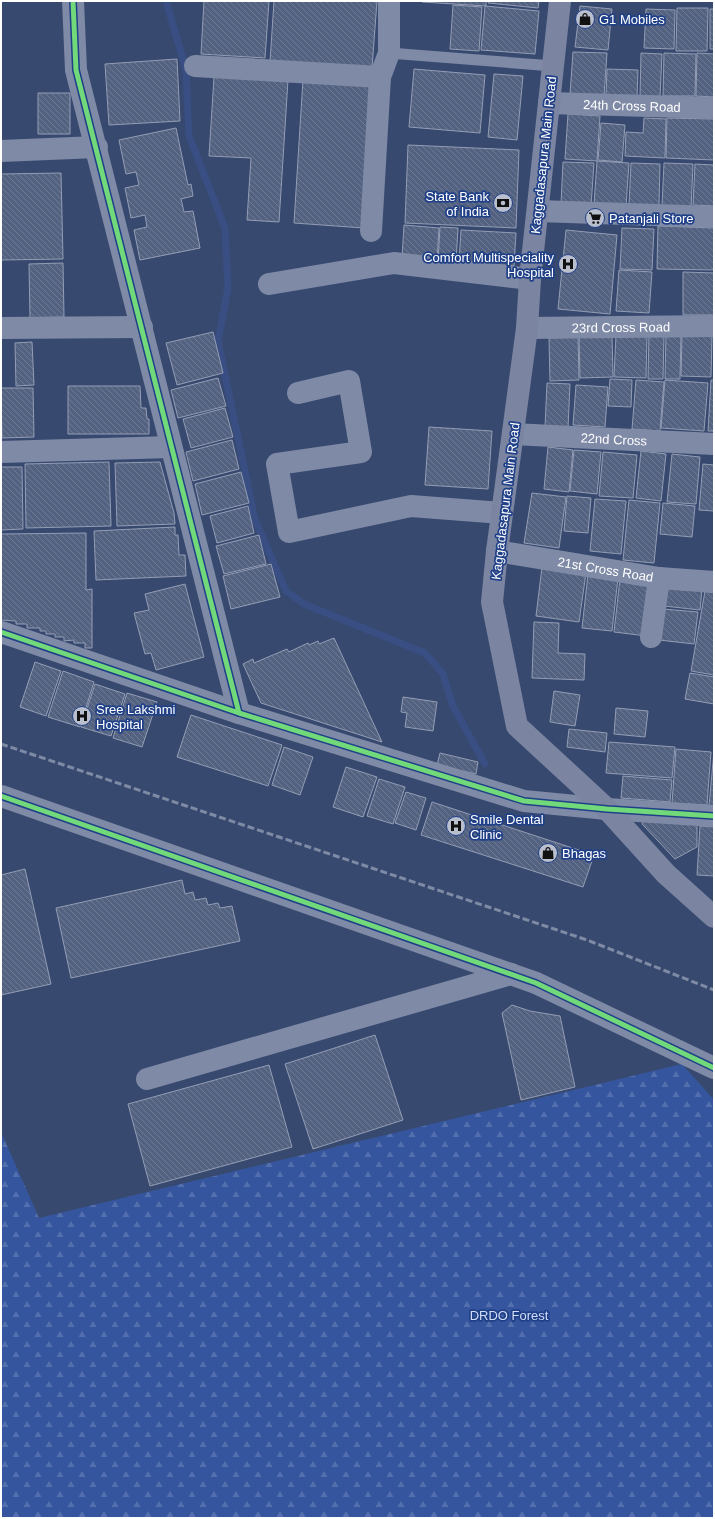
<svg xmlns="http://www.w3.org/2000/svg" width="715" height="1519" font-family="Helvetica,sans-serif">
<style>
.forest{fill:url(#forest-firs)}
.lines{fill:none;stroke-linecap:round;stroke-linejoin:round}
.stream{stroke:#394f84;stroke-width:7}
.building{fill:url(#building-back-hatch);stroke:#939db4}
.service{stroke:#7f8aa6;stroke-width:11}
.minor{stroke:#7f8aa6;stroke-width:22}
.secondary{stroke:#7b85a1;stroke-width:22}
.rail{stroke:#7f8aa4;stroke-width:3;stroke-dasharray:7 3;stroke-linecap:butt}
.cycleway-casing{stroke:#204088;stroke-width:8}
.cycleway{stroke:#71d979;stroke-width:5}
.labels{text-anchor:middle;stroke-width:3.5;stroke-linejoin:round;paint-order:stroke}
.poi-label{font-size:13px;fill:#fff;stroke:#204088;text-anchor:start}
.street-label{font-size:13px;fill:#fff;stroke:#204088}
.park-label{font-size:13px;fill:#d0ddf8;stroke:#204088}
</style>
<defs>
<pattern id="forest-firs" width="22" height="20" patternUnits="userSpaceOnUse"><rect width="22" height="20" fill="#35569e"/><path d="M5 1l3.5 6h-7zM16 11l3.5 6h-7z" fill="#536fad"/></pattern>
<pattern id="building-back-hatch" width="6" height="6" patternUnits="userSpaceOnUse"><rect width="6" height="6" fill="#546281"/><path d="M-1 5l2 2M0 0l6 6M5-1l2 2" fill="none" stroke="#6e7a94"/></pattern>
</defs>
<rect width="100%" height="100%" fill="#384970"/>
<path class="forest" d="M682,1064l32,36v418h-713v-386l38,86z"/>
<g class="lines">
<path class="stream" d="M166,1l20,69 3,66 36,92 3,60 -10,53 37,179 31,71 18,13 121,49 18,21 10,32 32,58"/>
</g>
<path class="building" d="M204,1h65l-4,57 -64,-4z
M274,1h103l-5,67 -102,-6z
M422,1h64v5l-64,-4z
M489,1h50l-1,7 -50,-5z
M453,5l29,2 -3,44 -29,-2z
M485,6l54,5 -4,43 -54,-4z
M580,6l32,3 -4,41 -33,-3z
M677,8h31l-1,43h-31z
M646,9l29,1 -1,39 -30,-1z
M710,9h4v40h-4z
M573,52l34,1 -3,43 -34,-2z
M641,53l21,1 -2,43 -20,-1z
M664,53l32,1 -1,42h-32z
M697,53l17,1v43l-18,-1z
M177,59l3,62 -71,4 -4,-61z
M414,69l71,6 -5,58 -71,-6z
M607,69l31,1 -1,27 -31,-1z
M494,74l29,2 -6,64 -29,-3z
M214,77l74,3 -9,142 -32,-2 4,-62 -42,-2z
M303,79l70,4 -9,145 -70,-5z
M38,93h32v41h-32z
M568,114l32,2 -3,45 -32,-2z
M644,118l22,1 -1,39 -40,-2 1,-24 17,1z
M667,118l47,1v41l-48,-2z
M601,123l24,2 -3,37 -24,-2z
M176,128l12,57 3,-1 2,12 -12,3 3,13 9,-1 7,37 -60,12 -6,-30 13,-3 -2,-12 -14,3 -6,-30 14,-3 -3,-13 -10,2 -7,-34z
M408,145l111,5 -3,78 -111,-5z
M597,161l32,2 -3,43 -32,-2z
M563,162l31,1 -3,43 -30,-2z
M631,163l29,1 -1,42 -30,-1z
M664,163l29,1 -2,44 -29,-2z
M695,164l19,1v41l-21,-1z
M61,173l2,86 -62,1v-86z
M404,225l35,3 -2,32 -35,-2z
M658,226l56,2v42l-57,-1z
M440,227l18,1 -2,34 -18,-1z
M622,228l32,1 -2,41 -32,-1z
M461,230l55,3 -2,33 -55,-4z
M566,230l51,5 -7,79 -52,-5z
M63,263l1,54 -34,1 -1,-54z
M619,270l33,2 -3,41 -33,-2z
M683,272l31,1v42h-31z
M213,332l10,41 -46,12 -11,-42z
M612,334l1,43 -33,1 -1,-43z
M649,334l15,1 -1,44h-15z
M666,334l15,1 -1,44h-15z
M616,335l31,1 -1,42 -32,-1z
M682,335l30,1 -1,41 -30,-1z
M578,337l1,43 -29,1 -1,-43z
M32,342l2,43 -18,1 -1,-43z
M218,378l8,28 -48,12 -7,-28z
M610,379l22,1 -1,27 -23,-1z
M636,380l28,2 -4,49 -28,-2z
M665,380l43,3 -4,48 -43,-3z
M711,380h3v51h-6z
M547,383l23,1 -2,44 -23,-1z
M576,385l32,2 -3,40 -32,-2z
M68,386h72l1,22h5l1,11h2v15h-81z
M1,388h32l1,49 -32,1z
M225,408l8,29 -42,11 -8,-29z
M429,427l63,4 -4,58 -63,-4z
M232,440l7,29 -46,12 -7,-29z
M548,447l25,3 -4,42 -25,-3z
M574,450l27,2 -4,42 -27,-3z
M641,451l25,3 -5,47 -25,-3z
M603,452l34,3 -4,43 -34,-2z
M672,454l28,3 -4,47 -29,-2z
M109,462l2,64 -85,2 -1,-64z
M160,462l14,51 1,11 -58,2 -2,-63z
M703,464l11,1v46l-15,-1z
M1,467h21l1,62 -22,1z
M241,472l8,31 -47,12 -7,-31z
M532,493l34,4 -7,51 -35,-5z
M567,496l24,2 -3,35 -24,-2z
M595,499l31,2 -5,53 -31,-3z
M629,500l31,3 -6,60 -31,-3z
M663,503l32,3 -3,31 -32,-3z
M248,506l6,27 -37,10 -7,-27z
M175,527v8h3l1,20h6l1,21 -90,4 -2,-49z
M86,533v57l6,-1v59h-7v-5h-11v-3l-10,1v-4h-9v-3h-9v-3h-6v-3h-13v-4h-11v-3l-15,-1v-86z
M259,535l7,29 -42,10 -8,-28z
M271,564l9,33 -49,12 -8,-33z
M542,567l44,6 -7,49 -43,-6z
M588,574l30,4 -6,53 -30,-3z
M620,579l33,4 -6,53 -33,-4z
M185,584l19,73 -48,13 -5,-17 -6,1 -11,-41 15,-3 -4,-16z
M667,584l35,5 -2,21 -36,-4z
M705,591l9,2v82l-23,-4z
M663,609l35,3 -4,32 -35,-4z
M534,622l25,1 -1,30 27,1 -1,26 -52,-2z
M334,638l48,104 -121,-39 -18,-39 10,-5 1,4 33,-14 2,3 19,-9 1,2 9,-4 1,3z
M35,662l26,9 -15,45 -26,-9z
M63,671l31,11 -14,45 -32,-10z
M690,673l24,4v27l-29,-5z
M95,684l30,10 -14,42 -30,-9z
M554,691l26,4 -5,31 -25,-4z
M127,693l30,9 -15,45 -29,-9z
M403,697l34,5 -4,29 -28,-4 2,-14 -6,-1z
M616,708l32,3 -3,26 -31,-3z
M191,715l91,30 -14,41 -91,-29z
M569,729l38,4 -2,19 -38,-5z
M609,742l66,5 -3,31 -66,-5z
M284,747l29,10 -13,38 -28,-10z
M676,749l35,3 -4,53 -35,-2z
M714,751v55h-5z
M440,753l38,9 -2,12 -39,-9z
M346,767l31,10 -14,40 -30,-10z
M623,776l49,4 -2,22 -49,-4z
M379,779l26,8 -12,37 -26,-8z
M406,792l20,6 -10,32 -21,-7z
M432,802l162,53 -11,32 -162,-52z
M643,821l54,2v24l-22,12 -33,-35z
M700,826l14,1v49l-17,-1z
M25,869l26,115 -50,11v-120z
M182,880l3,14 8,-2 2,8 11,-2 2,7 10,-2 2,5 12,-2 8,35 -169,37 -15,-70z
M512,1005l18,6 30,5 15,71 -54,13 -19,-87z
M375,1035l28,85 -90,29 -28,-85z
M269,1065l23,82 -142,39 -22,-82z"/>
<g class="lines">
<path class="service" d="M389,53l164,13"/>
<g class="minor">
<path d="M73,1l3,69 163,643"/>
<path d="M195,66l185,11"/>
<path id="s1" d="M549,103l165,5"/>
<path d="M1,151l96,-4"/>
<path d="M538,211l176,6"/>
<path d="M371,231l9,-154 9,-24v-52"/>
<path d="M269,284l125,-21 136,16"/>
<path d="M1,328l141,-1"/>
<path id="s2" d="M527,328l187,-2"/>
<path d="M298,393l51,-12 12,71 -84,12 12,68 122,-26 91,7"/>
<path id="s3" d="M513,434l201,10"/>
<path d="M1,452l170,-5"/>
<path id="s4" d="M497,551l162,27 55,4"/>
<path d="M1,632l238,81 285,88 83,8 107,7"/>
<path d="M651,637l8,-59"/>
<path d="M1,796l535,187 178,85"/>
<path d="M147,1079l364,-105"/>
</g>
<path class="secondary" d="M560,1l-30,278 -3,49 -30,223 -5,51 25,124 90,83 59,65 48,43"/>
<path class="rail" d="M1,744l586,196 127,50"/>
<g class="cycleway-casing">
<path id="cycleway" d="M73,1l3,69 163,643
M1,632l238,81 285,88 83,8 107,7
M1,796l535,187 178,85"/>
</g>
<use href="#cycleway" class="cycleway"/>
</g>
<defs>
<g id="shop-disc" transform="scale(1)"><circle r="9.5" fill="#b9bfcd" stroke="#204088"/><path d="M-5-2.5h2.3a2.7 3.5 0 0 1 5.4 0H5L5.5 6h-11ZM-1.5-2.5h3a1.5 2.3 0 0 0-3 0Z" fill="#111"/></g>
<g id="bank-disc" transform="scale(1)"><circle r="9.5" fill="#b9bfcd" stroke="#204088"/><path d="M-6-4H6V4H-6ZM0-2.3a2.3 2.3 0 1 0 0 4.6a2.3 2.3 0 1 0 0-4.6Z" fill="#111"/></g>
<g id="supermarket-disc" transform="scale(1)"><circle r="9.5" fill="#b9bfcd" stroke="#204088"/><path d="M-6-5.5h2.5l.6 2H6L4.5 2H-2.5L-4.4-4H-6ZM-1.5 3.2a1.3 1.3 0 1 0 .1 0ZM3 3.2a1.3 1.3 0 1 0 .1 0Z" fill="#111"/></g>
<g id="hospital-disc" transform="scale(1)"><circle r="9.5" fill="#b9bfcd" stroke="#204088"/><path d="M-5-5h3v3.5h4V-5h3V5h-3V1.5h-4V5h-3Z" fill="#111"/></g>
</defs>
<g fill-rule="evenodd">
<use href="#shop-disc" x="585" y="19"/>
<use href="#bank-disc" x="503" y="203"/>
<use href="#supermarket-disc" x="595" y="218"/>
<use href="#hospital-disc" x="568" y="264"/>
<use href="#hospital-disc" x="82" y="716"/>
<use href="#hospital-disc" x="456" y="826"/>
<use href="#shop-disc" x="548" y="853"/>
</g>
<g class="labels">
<g class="poi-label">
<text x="599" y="24">G1 Mobiles</text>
<text x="489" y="201" text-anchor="end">State Bank<tspan x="489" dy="15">of India</tspan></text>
<text x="609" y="223">Patanjali Store</text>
<text x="554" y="262" text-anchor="end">Comfort Multispeciality<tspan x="554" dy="15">Hospital</tspan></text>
<text x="96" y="714">Sree Lakshmi<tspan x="96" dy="15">Hospital</tspan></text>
<text x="470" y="824">Smile Dental<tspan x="470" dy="15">Clinic</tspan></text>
<text x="562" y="858">Bhagas</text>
</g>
<g class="street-label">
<text dy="5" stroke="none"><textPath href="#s1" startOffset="83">24th Cross Road</textPath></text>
<text transform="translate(543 155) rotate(-84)" y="5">Kaggadasapura Main Road</text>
<text dy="5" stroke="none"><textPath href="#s2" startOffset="94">23rd Cross Road</textPath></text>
<text dy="5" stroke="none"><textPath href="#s3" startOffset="101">22nd Cross</textPath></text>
<text transform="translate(505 501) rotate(-83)" y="5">Kaggadasapura Main Road</text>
<text dy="5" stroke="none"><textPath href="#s4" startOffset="110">21st Cross Road</textPath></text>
</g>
<g class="park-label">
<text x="509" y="1320">DRDO Forest</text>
</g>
</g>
<rect width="715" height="1519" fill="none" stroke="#ffffff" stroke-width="4"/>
</svg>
